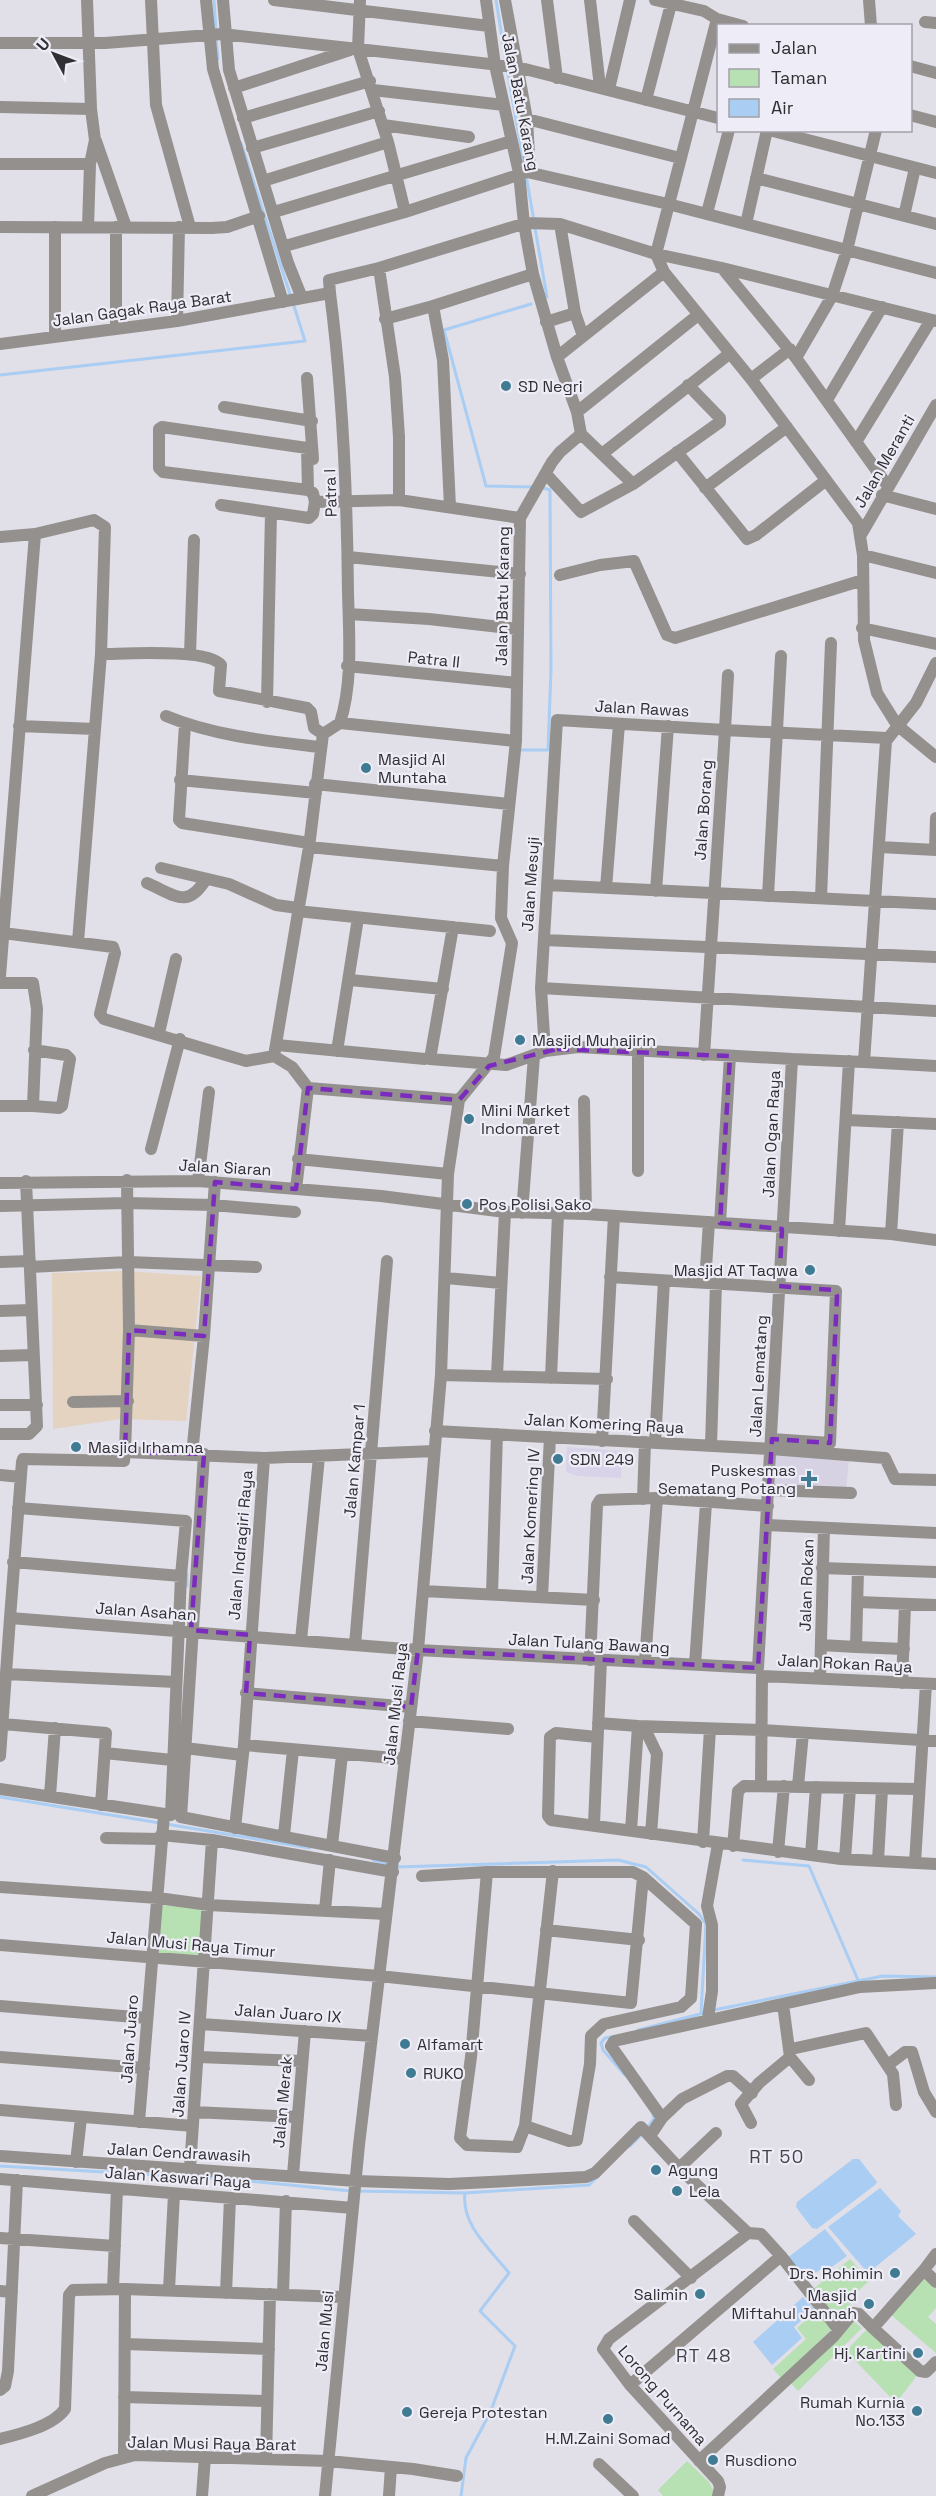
<svg xmlns="http://www.w3.org/2000/svg" width="936" height="2496" font-family="'Space Grotesk',sans-serif">
<style>
.commercial{fill:#e5d3c2}
.built{fill:#d6d2e3}
.education{fill:#d8d3e9}
.green{fill:#b7e0b3}
.water{fill:#a9cdf3}
.lines{fill:none;stroke-linecap:round;stroke-linejoin:round}
.stream{stroke:#a9cdf3;stroke-width:3}
.minor{stroke:#93908d;stroke-width:12}
.marked{fill:none;stroke:#7b2cbf;stroke-width:4.5;stroke-dasharray:12 8;stroke-linejoin:round}
.poi-dot{fill:#3f7c93;stroke:#eeecf6;stroke-width:2}
.labels{text-anchor:middle;stroke-width:4.5;stroke-linejoin:round;paint-order:stroke}
.street-label{font-size:16px;fill:#302f33;stroke:#eeecf6}
.poi-label{font-size:16px;fill:#302f33;stroke:#eeecf6;text-anchor:start}
.neighbourhood-label{font-size:18px;letter-spacing:1.5px;fill:#44434a;stroke:#eeecf6}
</style>
<rect width="100%" height="100%" fill="#e1dfe8"/>
<path class="commercial" d="M125,1271l76,5 -15,145 -65,-2 -68,10 -1,-156z"/>
<path class="built" d="M773,1451l76,7 -3,33 -75,-3z"/>
<path class="education" d="M567,1447l55,4 -1,27 -44,-2 -11,-4z"/>
<path class="green" d="M159,1905l45,3 -3,49 -45,-2z
M850,2259l19,22 -20,18 2,11 -14,13 -25,-33z
M924,2278l12,11v19l-8,9 8,7v29l-47,-40z
M817,2310l15,19 -51,49 -8,-9 33,-30 -9,-11z
M851,2319l11,9 -64,63 -8,-9z
M867,2329l52,44 -23,30 -50,-52z
M687,2461l22,21 5,10 -2,4h-49l-5,-6z"/>
<path class="water" d="M853,2159h6l18,23 -2,3 -58,44 -5,-1 -16,-21 1,-5z
M880,2188l21,23 -3,5 18,18 -48,39 -40,-46z
M825,2229l22,27 -18,13 -5,-2 -10,7 -6,-6 -9,7 -13,-16z
M803,2297l11,12 -20,18 8,11 -30,27 -19,-23z"/>
<g class="lines">
<path class="stream" d="M214,0l2,32
M496,0l10,62
M216,38l2,21
M507,68l17,97
M241,143l50,154
M526,175l8,46
M535,228l12,69
M531,304l-87,26 42,156 48,1
M0,375l305,-34 -12,-38
M520,750h28l3,-80 -1,-180 -10,-3
M187,1586v-12
M0,1797l160,26
M166,1824l144,24
M373,1860l16,5
M743,1860l66,6 49,114
M396,1867l222,-7 28,7 53,47 7,10 -5,89
M714,2010l169,-34 53,1
M638,2030l66,-17
M611,2037l-6,1 -4,5 2,7 22,25
M646,2129l8,-10 -1,-5
M630,2146l10,-10
M0,2166l227,13 124,12
M357,2191l108,2 124,-8 8,-8
M461,2496l5,-38 24,-45 25,-67 -35,-35 29,-38c-19,-24 -48,-48 -44,-80"/>
<path class="minor" d="M87,0l4,109 4,31 -5,24 -2,63
M151,0l5,105 34,122
M206,0l7,69 70,233
M223,0l6,70 59,193 14,35
M274,0l215,26
M360,0l-2,49 30,93 17,70
M505,0l22,119 3,53
M547,0l10,78
M590,0l10,87
M655,0l49,11 13,8 26,7
M869,0l2,26
M717,19l-61,235 8,18 87,107 107,144 5,32 1,85 13,53 20,32 39,32
M925,22l11,1
M0,43h105l117,-9 136,15 159,18 201,51
M910,66l26,7
M234,88l116,-38
M609,89l21,-89
M373,90l131,15
M646,100l25,-96
M0,107l91,2
M910,115l26,7
M243,118l127,-37
M527,119l153,39
M383,125l86,12
M769,130l167,43
M96,141l30,86
M252,148l127,-37
M0,164h90
M756,178l180,46
M263,181l125,-39
M274,212l238,-71
M707,213l22,-83
M904,216l11,-48
M560,224l15,89 8,23
M746,224l21,-94
M0,227l212,1 15,-1 32,-11
M55,227v109
M285,246l120,-34 122,-40 141,32 268,69
M379,268l147,-45 34,1 96,30 66,14 214,53
M722,268l74,90 91,127
M330,293l-1,-13 50,-12 16,109 4,60v63
M385,319l48,-13
M177,321l2,-94
M546,322l29,-9
M116,329v-102
M0,344l177,-23 153,-28c13,100 17,199 18,299 1,42 5,91 -8,131
M557,357l107,-85
M796,358l36,-62 15,-46 29,-120
M307,378l6,81
M751,379l39,-30
M827,400l55,-93
M224,407l88,14
M577,412l121,-97
M581,434l52,50
M856,442l75,-122
M677,452l70,87 9,-4 69,-54
M602,454l127,-100
M546,474l35,38 52,-28 87,-62v-4l-32,-33
M705,488l82,-61
M308,490l-1,-42 -145,-21 -3,2v39l4,4 145,18 5,3 2,9 84,-2 121,18
M882,495l54,14
M221,505l88,13 4,-4 2,-12
M450,507l-7,-147 -10,-54 100,-32
M862,533l74,-128
M0,537l35,-3 59,-14 11,7 -4,127 -23,288
M863,555l73,18
M348,557l172,17
M560,575l40,-10 34,-4 33,74 8,3 188,-58
M349,614l80,5 89,10
M862,628l74,16
M101,654c23,0 108,-6 120,11l-2,26 88,17 4,4 3,16 9,6
M190,654l4,-114
M347,666l170,17
M267,702l4,-189
M166,716c48,20 102,25 154,31
M185,724l-6,96 3,3 127,20
M19,726l76,3
M180,780l136,13
M315,784l194,20
M309,847l194,19
M880,847l56,3
M935,849l1,-31
M161,868l68,16 47,21 22,3
M147,883c28,12 40,27 59,-4
M547,885l389,19
M606,888l13,-164
M656,891l12,-165
M768,896l13,-240
M821,898l10,-255
M297,911l193,20
M453,927l-23,132 76,6 39,-14 33,-4 214,12 -34,609
M3,933l110,14 2,6 -15,61 4,5 142,42 28,-5
M544,940l392,17
M0,976l35,-442
M350,980l93,9
M0,983h33l4,26 -4,97h-33
M541,988l395,23
M159,1033l17,-74
M277,1045l148,14
M337,1051l21,-133
M545,1051l-4,-63 16,-268 168,10 3,-55
M638,1051v120
M704,1055l21,-325 162,8
M792,1059l72,3 22,-321 30,-38 20,-40
M864,1062l72,4
M308,1088l151,12
M584,1101l2,113
M33,1106l26,2 3,-2 8,-47 -4,-4 -32,-5
M846,1120l90,4
M151,1149l29,-110
M298,1159l150,15
M127,1180l2,150 75,6
M198,1181l11,-89
M0,1183l198,-2 183,15 124,16 81,2 305,20 45,6
M296,1189l12,-101 -16,-21 -18,-11 35,-209 14,-113 17,-11 176,18
M0,1206l127,-3 86,2 82,7
M522,1213l12,-157
M720,1223l10,-167
M839,1231l10,-170
M891,1234l7,-112
M0,1262l30,-1
M30,1267l98,-5 128,5
M610,1277l226,14 -6,152 -58,-4
M446,1278l55,5
M705,1283l4,-61
M0,1311l30,-1
M129,1330l-4,122 139,6 170,-7
M0,1356l32,-1
M441,1375l166,4
M497,1375l8,-163
M551,1378l7,-164
M73,1402l55,-1
M0,1405h37
M435,1431l336,18 114,9 10,21 41,1
M0,1434h29l8,-8 -11,-245
M602,1441l12,-225
M655,1443l9,-162
M711,1446l5,-163
M192,1454l12,-118 11,-154
M204,1454l-23,363 214,41
M0,1475l21,2
M769,1490l82,3
M643,1499l2,-57
M767,1525l169,8
M13,1562l168,14
M822,1568l114,4
M858,1570l-2,77 48,2
M423,1591l171,9
M492,1594l5,-160
M542,1597l8,-160
M858,1602l78,3
M10,1618l12,-156 1,-3 101,2 1,-9
M301,1640l18,-183
M355,1645l32,-384
M821,1645l35,2
M590,1660l7,-155 3,-5 57,-2 111,8
M645,1662l12,-164
M695,1665l11,-162
M6,1674l170,8
M762,1676l174,8
M820,1678l4,-150
M902,1683l3,-78
M246,1693l165,14
M409,1721l99,8
M598,1723l40,3
M3,1724l103,9 -5,72
M644,1727l13,27 -6,80
M597,1737l-41,-4 -6,4 -2,79 3,4 290,39 95,5
M244,1745l161,14
M185,1748l57,7
M105,1753l67,7
M0,1756l10,-138 408,32 340,18
M761,1785l1,-109
M798,1786l5,-53
M0,1789l171,26 10,-239 5,-55 -168,-13
M50,1796l5,-68
M594,1824l7,-164
M235,1828l9,-83 20,-287
M631,1831l7,-105 123,4 175,11
M161,1835l51,5 181,32
M284,1835l9,-85
M106,1838l55,1
M703,1842l7,-113
M332,1845l10,-90
M733,1846l5,-55 6,-5 173,3
M778,1852l6,-66
M811,1855l5,-68
M845,1859l5,-71
M878,1861l4,-72
M915,1863l11,-179
M487,1872l-16,185 -11,81 7,7 50,2 8,-21 28,-255
M0,1887l158,11 51,7 177,9
M325,1910l5,-50
M546,1930l93,10
M0,1945l379,31 252,27 12,-126 -10,-5h-146l-65,4
M0,2006l147,12
M708,2018l4,-27v-66l-5,-19 11,-62
M201,2024l171,12
M791,2049l75,-16 27,41 3,31
M0,2057l144,11
M199,2057l103,4
M790,2057l19,23
M888,2065l17,-13h7l12,40 12,20
M0,2110l193,16
M194,2112l103,5
M662,2118l20,-19 45,-23h6l19,17
M139,2122l25,-307
M751,2123l-10,-19 18,-21 31,-26 -7,-53
M525,2126l44,15 8,-1 13,-76 1,-28 13,-12 77,-17 10,-9 5,-74 -53,-47
M650,2136l12,-18 -51,-72 3,-5 246,-54 76,-4
M0,2156l356,25 93,3 137,-7 9,-4 46,-46 38,41 69,65 13,1 20,22 57,73
M76,2162l5,-44
M190,2168l22,-328
M679,2168l37,-35
M293,2175l12,-144
M0,2179l353,29
M634,2221l57,57
M0,2238l115,8
M924,2270l12,-16
M936,2282l-12,-12 -51,58 47,43 6,1 10,-10
M113,2289l4,-100
M169,2290l5,-96
M0,2291l12,1
M226,2293l4,-95
M283,2294l3,-93
M125,2344l144,5
M630,2385l151,-129
M0,2390l5,-4 3,-15 9,-191
M124,2397l143,4
M0,2439c20,-5 53,-13 65,-30l4,-114 4,-5 52,-1 218,8
M124,2456l1,-167
M266,2459l4,-165
M699,2461l135,-125 19,-23 6,1 14,14
M599,2464l34,32
M32,2496l73,-33 30,-8 193,6 85,8 44,7
M202,2496l3,-39
M325,2496l34,-351 59,-495 23,-275 7,-201 11,-74 35,-43 18,-114 -11,-25 2,-52 13,-125 4,-223 32,-56 8,-10 21,-18 -4,-22 -20,-55 -24,-83 -9,-50 -5,-51 -24,-108 -9,-65
M389,2496l2,-29
M718,2496l2,-9 -2,-6 -88,-96 -27,-36 6,-10 139,-106"/>
</g>
<path class="marked" d="M557,1049l173,7 -10,167 62,6 -3,57 55,4 3,6 -7,147 -58,-4 -14,229 -340,-18 -7,57 -165,-14 4,-58 -59,-5 13,-176 -79,-2 4,-122 75,6 11,-154 81,7 12,-101 151,12 30,-34z"/>
<g class="poi-dot">
<circle cx="506" cy="386" r="6"/>
<circle cx="366" cy="768" r="6"/>
<circle cx="520" cy="1040" r="6"/>
<circle cx="469" cy="1119" r="6"/>
<circle cx="467" cy="1204" r="6"/>
<circle cx="810" cy="1270" r="6"/>
<circle cx="76" cy="1447" r="6"/>
<circle cx="558" cy="1459" r="6"/>
<path d="M806 1470h6v6h6v6h-6v6h-6v-6h-6v-6h6z"/>
<circle cx="405" cy="2044" r="6"/>
<circle cx="411" cy="2073" r="6"/>
<circle cx="656" cy="2170" r="6"/>
<circle cx="677" cy="2191" r="6"/>
<circle cx="895" cy="2273" r="6"/>
<circle cx="700" cy="2294" r="6"/>
<circle cx="869" cy="2304" r="6"/>
<circle cx="918" cy="2353" r="6"/>
<circle cx="917" cy="2411" r="6"/>
<circle cx="407" cy="2412" r="6"/>
<circle cx="608" cy="2419" r="6"/>
<circle cx="713" cy="2460" r="6"/>
</g>
<g class="labels">
<g class="street-label">
<text transform="translate(521 102) rotate(79)" y="6">Jalan Batu Karang</text>
<text transform="translate(142 308) rotate(-8)" y="6">Jalan Gagak Raya Barat</text>
<text transform="translate(884 461) rotate(-60)" y="6">Jalan Meranti</text>
<text transform="translate(330 493) rotate(-92)" y="6">Patra I</text>
<text transform="translate(502 596) rotate(-89)" y="6">Jalan Batu Karang</text>
<text transform="translate(434 659) rotate(6)" y="6">Patra II</text>
<text transform="translate(642 708) rotate(3)" y="6">Jalan Rawas</text>
<text transform="translate(703 810) rotate(-86)" y="6">Jalan Borang</text>
<text transform="translate(530 884) rotate(-86)" y="6">Jalan Mesuji</text>
<text transform="translate(771 1134) rotate(-87)" y="6">Jalan Ogan Raya</text>
<text transform="translate(225 1167) rotate(3)" y="6">Jalan Siaran</text>
<text transform="translate(758 1376) rotate(-87)" y="6">Jalan Lematang</text>
<text transform="translate(604 1423) rotate(3)" y="6">Jalan Komering Raya</text>
<text transform="translate(354 1461) rotate(-85)" y="6">Jalan Kampar 1</text>
<text transform="translate(530 1516) rotate(-87)" y="6">Jalan Komering IV</text>
<text transform="translate(240 1545) rotate(-85)" y="6">Jalan Indragiri Raya</text>
<text transform="translate(806 1585) rotate(-88)" y="6">Jalan Rokan</text>
<text transform="translate(146 1611) rotate(4)" y="6">Jalan Asahan</text>
<text transform="translate(589 1643) rotate(3)" y="6">Jalan Tulang Bawang</text>
<text transform="translate(845 1663) rotate(3)" y="6">Jalan Rokan Raya</text>
<text transform="translate(395 1704) rotate(-84)" y="6">Jalan Musi Raya</text>
<text transform="translate(191 1944) rotate(5)" y="6">Jalan Musi Raya Timur</text>
<text transform="translate(288 2013) rotate(4)" y="6">Jalan Juaro IX</text>
<text transform="translate(129 2039) rotate(-86)" y="6">Jalan Juaro</text>
<text transform="translate(181 2064) rotate(-86)" y="6">Jalan Juaro IV</text>
<text transform="translate(282 2102) rotate(-85)" y="6">Jalan Merak</text>
<text transform="translate(179 2152) rotate(3)" y="6">Jalan Cendrawasih</text>
<text transform="translate(178 2177) rotate(4)" y="6">Jalan Kaswari Raya</text>
<text transform="translate(324 2331) rotate(-85)" y="6">Jalan Musi</text>
<text transform="translate(663 2395) rotate(49)" y="6">Lorong Purnama</text>
<text transform="translate(212 2443) rotate(1)" y="6">Jalan Musi Raya Barat</text>
</g>
<g class="poi-label">
<text x="518" y="392">SD Negri</text>
<text x="378" y="765">Masjid Al<tspan x="378" dy="18">Muntaha</tspan></text>
<text x="532" y="1046">Masjid Muhajirin</text>
<text x="481" y="1116">Mini Market<tspan x="481" dy="18">Indomaret</tspan></text>
<text x="479" y="1210">Pos Polisi Sako</text>
<text x="798" y="1276" text-anchor="end">Masjid AT Taqwa</text>
<text x="88" y="1453">Masjid Irhamna</text>
<text x="570" y="1465">SDN 249</text>
<text x="796" y="1476" text-anchor="end">Puskesmas<tspan x="796" dy="18">Sematang Potang</tspan></text>
<text x="417" y="2050">Alfamart</text>
<text x="423" y="2079">RUKO</text>
<text x="668" y="2176">Agung</text>
<text x="689" y="2197">Lela</text>
<text x="883" y="2279" text-anchor="end">Drs. Rohimin</text>
<text x="688" y="2300" text-anchor="end">Salimin</text>
<text x="857" y="2301" text-anchor="end">Masjid<tspan x="857" dy="18">Miftahul Jannah</tspan></text>
<text x="906" y="2359" text-anchor="end">Hj. Kartini</text>
<text x="905" y="2408" text-anchor="end">Rumah Kurnia<tspan x="905" dy="18">No.133</tspan></text>
<text x="419" y="2418">Gereja Protestan</text>
<text x="608" y="2444" text-anchor="middle">H.M.Zaini Somad</text>
<text x="725" y="2466">Rusdiono</text>
</g>
<g class="neighbourhood-label">
<text x="777" y="2163">RT 50</text>
<text x="704" y="2362">RT 48</text>
</g>
</g>
<rect x="717" y="24" width="195" height="108" fill="#eeecf6" stroke="#a2a0a8" stroke-width="1.5"/>
<rect x="729" y="44" width="30" height="9" fill="#93908d" stroke="#a2a0a8" stroke-width="1.5"/>
<text x="771" y="54" font-size="18" fill="#302f33">Jalan</text>
<rect x="729" y="69" width="30" height="18" fill="#b7e0b3" stroke="#a2a0a8" stroke-width="1.5"/>
<text x="771" y="84" font-size="18" fill="#302f33">Taman</text>
<rect x="729" y="99" width="30" height="18" fill="#a9cdf3" stroke="#a2a0a8" stroke-width="1.5"/>
<text x="771" y="114" font-size="18" fill="#302f33">Air</text>
<g transform="translate(54 54) rotate(311)" stroke="#eeecf6" stroke-width="4.5" paint-order="stroke">
<path d="M0-4.5L10 22L0 15L-10 22Z" fill="#302f33"/>
<text y="-9" font-size="16" font-weight="bold" text-anchor="middle" fill="#302f33">U</text>
</g>
</svg>
